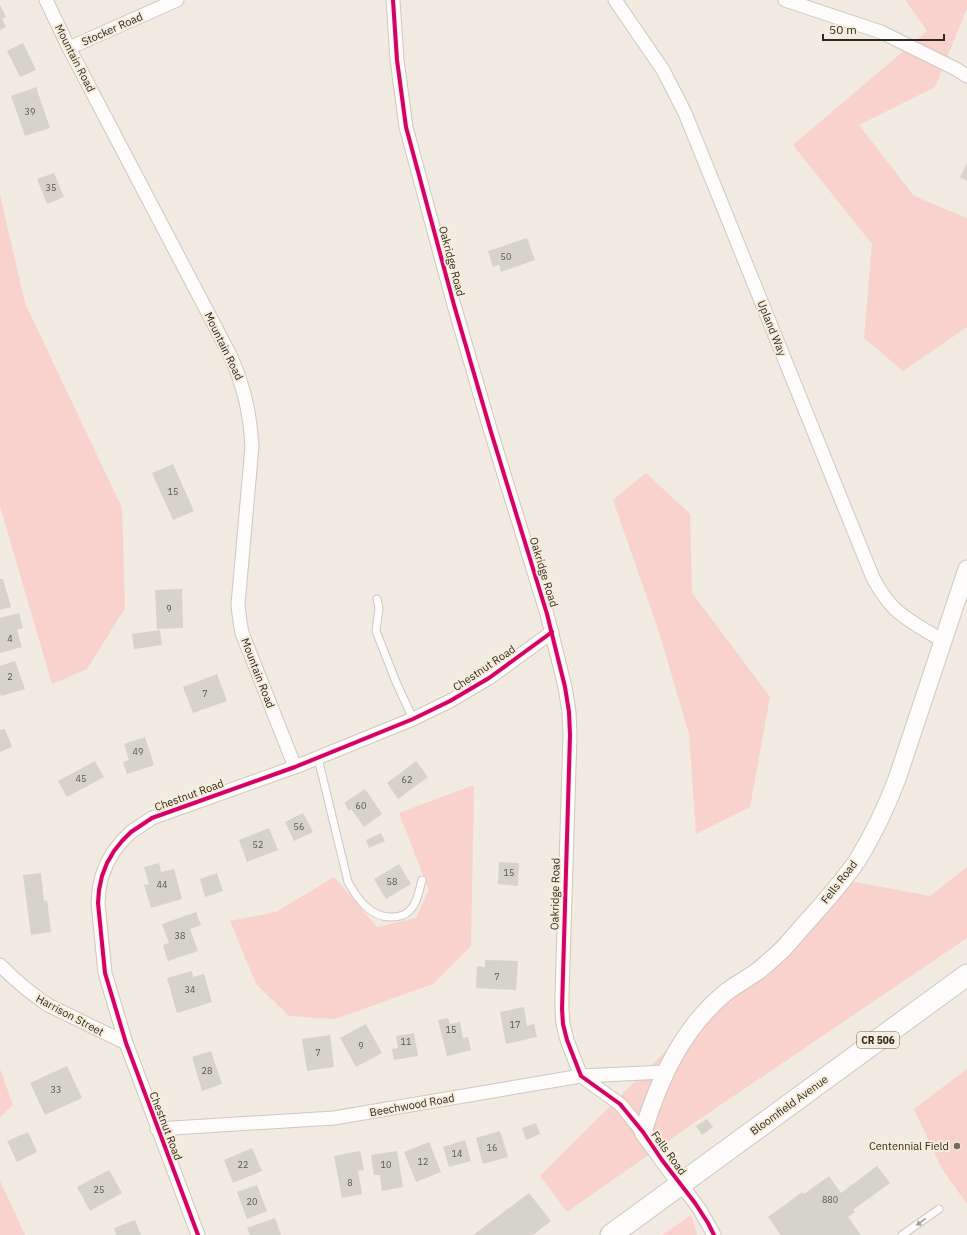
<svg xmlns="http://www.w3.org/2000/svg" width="967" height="1235" font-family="'IBM Plex Sans',sans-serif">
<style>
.green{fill:#f9d1cd}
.building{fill:#d6d3cb}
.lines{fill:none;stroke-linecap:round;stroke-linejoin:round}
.service-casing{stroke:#cdc8c1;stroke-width:9}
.minor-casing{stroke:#cdc8c1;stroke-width:15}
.tertiary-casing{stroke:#cdc8c1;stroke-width:19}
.primary-casing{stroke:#cdc8c1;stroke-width:23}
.service{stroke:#fdfcfa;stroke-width:7}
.minor{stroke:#fdfcfa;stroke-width:13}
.tertiary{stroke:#fdfcfa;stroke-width:17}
.primary{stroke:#fdfcfa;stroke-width:21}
.cycleway-casing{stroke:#f8ecda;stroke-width:6}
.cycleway{stroke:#d6006c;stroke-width:4}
.oneway{fill:#9f9d99}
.poi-dot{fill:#726d65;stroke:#f8ecda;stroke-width:1.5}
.labels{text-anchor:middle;stroke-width:4;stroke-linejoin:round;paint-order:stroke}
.number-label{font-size:9px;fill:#59554e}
.shield{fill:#f8ecda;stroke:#6a6459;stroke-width:1}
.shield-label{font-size:10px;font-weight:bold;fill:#2d2922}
.street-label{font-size:11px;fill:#2d2922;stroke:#f8ecda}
.poi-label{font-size:11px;fill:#2d2922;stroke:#f8ecda;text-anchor:end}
</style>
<rect width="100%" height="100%" fill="#f1ebe1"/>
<path class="green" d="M905,0h62v8l-32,79 -76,38 55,71 53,22v109l-64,44 -39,-33 8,-94 -79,-99 134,-114z
M0,195l25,108 97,205 3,100 -38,61 -35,15 -52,-178z
M646,473l44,41 2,79 78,104 -20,110 -54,27 -7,-100 -30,-102 -46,-132z
M474,785l-3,161 -38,38 -98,35 -46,-3 -33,-32 -26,-63 46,-9 58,-35 43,50 39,-9 13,-28 -30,-77z
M967,867v71l-276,187 -124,87 -27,-36 299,-297 91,17z
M0,1069l13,36 -13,12z
M967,1069v135l-25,-35 -28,-60z
M0,1181l25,54h-25z
M691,1215l6,20h-35z"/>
<path class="building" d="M0,5l6,12 -4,2 4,8 -6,3z
M23,43l13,27 -16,7 -13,-26z
M36,87l14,41 -25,8 -14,-40z
M967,163v18l-7,-4z
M54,173l10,24 -17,7 -10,-25z
M527,238l8,22 -34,12 -2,-7 -6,2 -5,-16z
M173,464l21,47 -21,9 -21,-47z
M0,579h3l8,28 -11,3z
M182,589l1,39 -26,1 -2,-39z
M19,613l4,15 -6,2 5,17 -22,6v-35z
M160,630l2,15 -28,4 -2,-15z
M15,661l10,28 -24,7 -1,-4v-26z
M217,674l10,27 -34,12 -10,-26z
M5,729l7,18 -12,5v-22z
M145,737l9,28 -27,9 -4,-12 6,-2 -5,-16z
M95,761l9,16 -37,20 -9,-16z
M416,761l12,16 -30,22 -11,-16z
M365,789l17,25 -18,13 -13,-18 -2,2 -5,-8z
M303,813l10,19 -19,9 -9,-19z
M269,828l9,22 -31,12 -8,-22z
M381,833l4,8 -16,7 -3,-8z
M499,862l20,1 -1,23 -20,-2z
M159,863l2,9 13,-3 8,30 -31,9 -7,-23 5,-1 -5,-17z
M399,864l12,20 -25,15 -12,-20z
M41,873l3,28 3,-1 4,32 -20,3 -8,-60z
M217,873l6,18 -18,6 -5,-18z
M196,912l5,13 -11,4 8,22 -30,10 -5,-16 6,-2 -7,-19z
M485,960l33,1 -2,29 -40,-2 1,-22 8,1z
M192,971l1,6 11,-3 8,28 -35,11 -10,-35z
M524,1007l3,19 7,-2 3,13 -31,7 -6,-32z
M448,1018l2,6 10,-2 3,16 5,-1 3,13 -24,6 -9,-36z
M366,1024l16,29 -26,14 -16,-29z
M414,1033l4,23 -24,4 -2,-11 6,-1 -2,-12z
M330,1035l4,32 -27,4 -5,-32z
M211,1051l11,33 -20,7 -10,-34z
M67,1066l15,32 -37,17 -15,-32z
M707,1119l6,8 -11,8 -6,-9z
M536,1123l4,11 -14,6 -4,-12z
M500,1131l8,26 -25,7 -7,-26z
M28,1132l9,20 -20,10 -10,-21z
M465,1140l6,21 -22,6 -6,-20z
M429,1142l12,30 -25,10 -12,-30z
M252,1148l10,23 -29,12 -9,-23z
M360,1151l4,19 -6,1 4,23 -20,4 -8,-42z
M397,1151l6,36 -21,4 -2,-16h-6l-3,-20z
M877,1166l13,17 -37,27 2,2 -7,5 13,18h-80l-13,-18 34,-25 2,2 25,-18 12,17z
M109,1170l13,23 -32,18 -13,-24z
M257,1185l10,26 -20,8 -10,-27z
M529,1193l22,28 -18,14h-60z
M275,1218l6,17h-31l-3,-7z
M135,1220l6,15h-25l-2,-7z"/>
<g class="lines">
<g class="service-casing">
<path id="service" d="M377,599l2,9 -3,23 20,51 17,37
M318,758l30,124c9,16 22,36 44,35 6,0 12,-1 17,-6 8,-7 10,-20 13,-31
M902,1235l37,-26"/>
</g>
<g class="minor-casing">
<path id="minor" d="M46,0l23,48 161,307c14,31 20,58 22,91l-14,159 2,17 2,11 53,134
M393,0l4,60 9,67 48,178 37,127 56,182 18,73 4,25 1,23 -8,260v14l1,15 4,16 14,36 39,28 23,28
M615,0l48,70 22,43 188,465c6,11 13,22 22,31 14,13 32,22 48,32
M785,0l96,32 75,37 11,7
M69,48l108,-48
M0,965c15,15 30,28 48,40l78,38
M157,1129l177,-11 247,-42 84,-4
M681,1184l19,26 14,25
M198,1235l-72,-192 -21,-70 -7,-70 1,-13 3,-14 5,-13 7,-12 8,-10 9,-9 21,-14 143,-51 118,-48 37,-18 39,-23 63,-46"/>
</g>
<g class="tertiary-casing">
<path id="tertiary" d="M681,1184l-38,-52c16,-53 39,-103 82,-139 10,-8 22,-14 33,-22 8,-7 17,-14 25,-22 10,-11 20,-23 30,-34 15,-17 31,-35 44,-54 16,-26 29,-53 40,-82l70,-210"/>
</g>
<g class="primary-casing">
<path id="primary" d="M611,1235l356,-260"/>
</g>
<use href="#service" class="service"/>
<use href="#minor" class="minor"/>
<use href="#tertiary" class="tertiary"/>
<use href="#primary" class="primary"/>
<g class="cycleway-casing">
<path id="cycleway" d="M393,0l4,60 9,67 48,178 37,127 56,182 18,73 4,25 1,23 -8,274 1,15 4,16 14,36 39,28 23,28 19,28 33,43 13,20 6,12
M198,1235l-72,-192 -21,-70 -7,-70 1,-13 3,-14 5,-13 7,-12 8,-10 9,-9 21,-14 143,-51 118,-48 37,-18 39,-23 63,-46"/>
</g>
<use href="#cycleway" class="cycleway"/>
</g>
<defs><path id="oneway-solid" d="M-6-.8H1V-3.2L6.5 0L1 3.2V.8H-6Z"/></defs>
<use class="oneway" href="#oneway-solid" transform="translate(921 1222) rotate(144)"/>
<circle class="poi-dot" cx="957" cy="1146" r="4"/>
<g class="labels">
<g class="number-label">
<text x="30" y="115">39</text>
<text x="51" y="191">35</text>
<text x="506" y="260">50</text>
<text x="173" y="495">15</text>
<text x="169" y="612">9</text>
<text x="10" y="642">4</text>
<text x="10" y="680">2</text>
<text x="205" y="697">7</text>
<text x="138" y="755">49</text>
<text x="81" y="782">45</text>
<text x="407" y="783">62</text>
<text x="361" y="809">60</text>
<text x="299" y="830">56</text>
<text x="258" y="848">52</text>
<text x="509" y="876">15</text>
<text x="392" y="885">58</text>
<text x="162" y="888">44</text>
<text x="180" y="939">38</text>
<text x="497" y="980">7</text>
<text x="190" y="993">34</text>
<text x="515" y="1028">17</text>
<text x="451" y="1033">15</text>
<text x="406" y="1045">11</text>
<text x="361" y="1049">9</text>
<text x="318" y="1056">7</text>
<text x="207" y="1074">28</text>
<text x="56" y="1093">33</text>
<text x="492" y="1151">16</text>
<text x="457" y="1157">14</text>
<text x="423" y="1165">12</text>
<text x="243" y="1168">22</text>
<text x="386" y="1168">10</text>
<text x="350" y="1186">8</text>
<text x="99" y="1193">25</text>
<text x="830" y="1203">880</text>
<text x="252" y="1205">20</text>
</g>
<rect class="shield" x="857" y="1032" width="42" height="16" rx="3"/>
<g class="shield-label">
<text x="878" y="1044">CR 506</text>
</g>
<g class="street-label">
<text transform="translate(112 29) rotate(-24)" y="4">Stocker Road</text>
<text transform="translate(75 58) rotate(63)" y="4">Mountain Road</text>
<text transform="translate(452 261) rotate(75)" y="4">Oakridge Road</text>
<text transform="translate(772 328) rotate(68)" y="4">Upland Way</text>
<text transform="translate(224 346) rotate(64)" y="4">Mountain Road</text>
<text transform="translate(544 572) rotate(73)" y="4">Oakridge Road</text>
<text transform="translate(484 668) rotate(-34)" y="4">Chestnut Road</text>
<text transform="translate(258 673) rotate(69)" y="4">Mountain Road</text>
<text transform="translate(189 795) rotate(-20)" y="4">Chestnut Road</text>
<text transform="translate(839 882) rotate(-52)" y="4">Fells Road</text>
<text transform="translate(555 894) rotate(-89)" y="4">Oakridge Road</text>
<text transform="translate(70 1015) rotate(28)" y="4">Harrison Street</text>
<text transform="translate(412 1105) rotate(-10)" y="4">Beechwood Road</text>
<text transform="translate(789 1105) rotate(-36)" y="4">Bloomfield Avenue</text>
<text transform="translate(166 1126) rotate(69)" y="4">Chestnut Road</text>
<text transform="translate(669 1153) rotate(54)" y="4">Fells Road</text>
</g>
<g class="poi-label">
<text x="949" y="1150">Centennial Field</text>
</g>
</g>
<path d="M823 34v6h121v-6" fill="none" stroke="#2d2922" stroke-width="2"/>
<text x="829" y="34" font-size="12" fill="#2d2922" stroke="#f8ecda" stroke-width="3" paint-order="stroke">50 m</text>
</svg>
